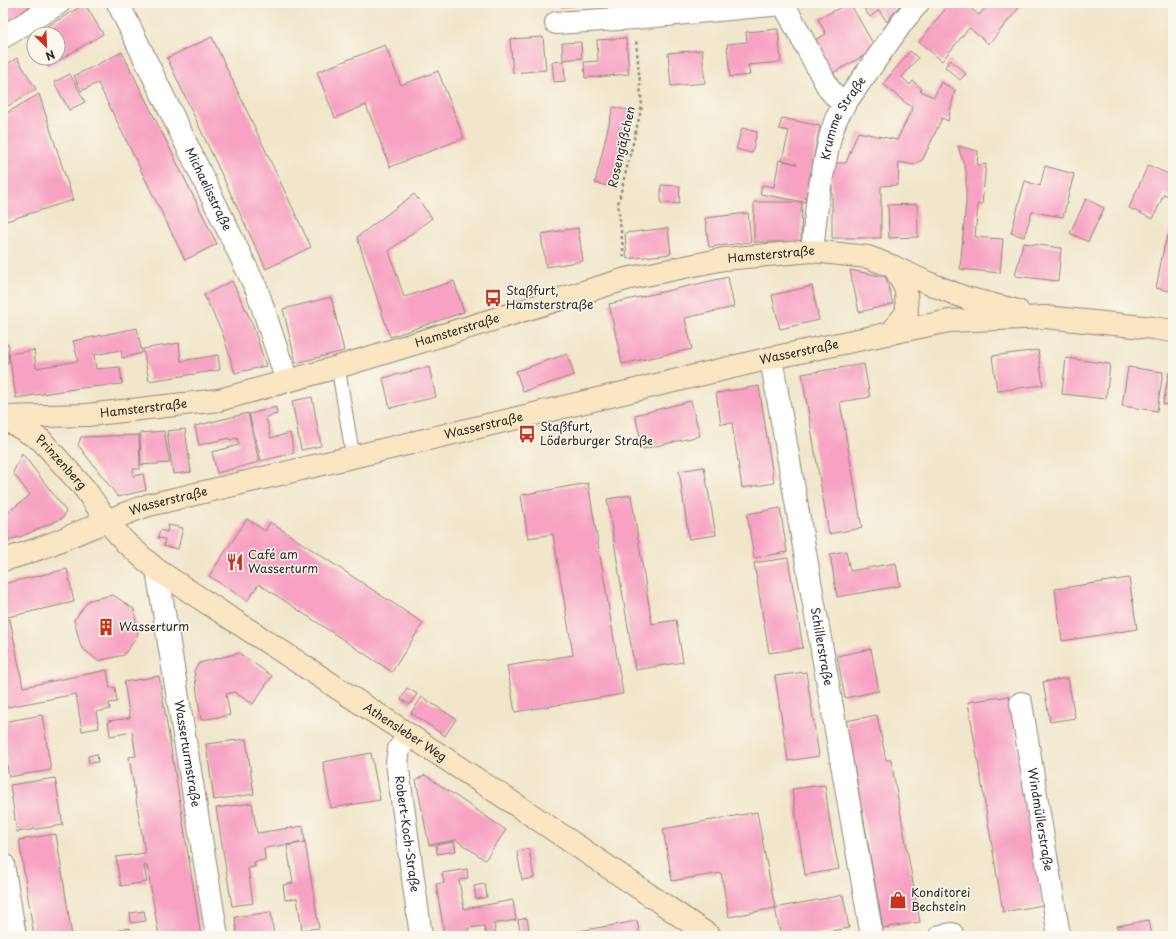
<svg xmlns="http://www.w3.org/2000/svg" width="1176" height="939" font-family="'Playpen Sans',sans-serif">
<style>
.building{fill:#f7a2c2}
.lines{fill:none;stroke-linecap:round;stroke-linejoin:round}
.lane-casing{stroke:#8e887b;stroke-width:15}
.street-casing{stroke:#8e887b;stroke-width:24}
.secondary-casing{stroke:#8e887b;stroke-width:24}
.path{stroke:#8e887b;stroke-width:2.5;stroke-dasharray:3 3;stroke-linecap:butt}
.lane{stroke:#fff;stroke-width:13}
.street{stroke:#fff;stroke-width:22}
.secondary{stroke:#fbe6c4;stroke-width:22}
.labels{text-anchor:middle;stroke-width:3;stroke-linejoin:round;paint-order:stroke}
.street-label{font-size:12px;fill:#2b2b2b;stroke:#fbf7ec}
.poi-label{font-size:12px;fill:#2b2b2b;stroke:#fbf7ec;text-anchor:start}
</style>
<rect width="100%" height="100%" fill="#fbf7ec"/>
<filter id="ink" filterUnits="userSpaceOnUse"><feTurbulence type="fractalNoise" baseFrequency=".025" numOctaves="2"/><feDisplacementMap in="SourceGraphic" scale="8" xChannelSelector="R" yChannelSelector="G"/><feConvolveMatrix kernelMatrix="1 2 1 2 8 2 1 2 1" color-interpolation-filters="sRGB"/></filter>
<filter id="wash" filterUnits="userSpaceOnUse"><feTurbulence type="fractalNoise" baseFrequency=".012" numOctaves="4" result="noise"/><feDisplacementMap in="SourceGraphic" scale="16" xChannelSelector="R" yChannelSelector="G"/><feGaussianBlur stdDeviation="0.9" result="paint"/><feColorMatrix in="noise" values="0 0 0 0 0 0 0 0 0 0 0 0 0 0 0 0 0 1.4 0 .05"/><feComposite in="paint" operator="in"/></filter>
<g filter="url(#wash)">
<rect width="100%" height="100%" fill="#f1e6cb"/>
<g id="blocks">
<path class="building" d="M3,3h29l1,1 -30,22z
M561,3h32v1l-31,3z
M849,3h1l26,46 -45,25 -18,-33 13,-7 -8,-15z
M860,3h42l-15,19 -8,-12 -9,7z
M950,3h14l15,12 10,-12h31l2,1 -33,40 -20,-16 -27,33 -23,-19z
M85,4l18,30 -55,33 -5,-9h15v-24h-24z
M778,29l3,33 -33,3 2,10 -20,2 -3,-33 20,-2 -1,-10z
M34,34v10l-4,-7z
M212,37l99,210 -45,22 -99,-211z
M543,37l3,33 -33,3 -3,-34z
M626,38l3,36 -44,4 -1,-16 14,-1 -1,-21z
M581,42l1,16 -19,2 -1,-17z
M385,45l16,40 37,-14 26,67 -74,29 -24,-62 -31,13 -18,-46z
M702,50l3,33 -34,3 -3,-33z
M910,51l8,7 -16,19 8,8 3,-4 9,8 -2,2 14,6 7,-15 14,8 -7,31 -6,-3 -19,41 -9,6 -15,-3 -1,23 -17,1v52h-49v-75h14l12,-31 39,8 16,-33 -6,-3 -24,-20z
M122,52l95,192 -32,16 -87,-177 -17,8 -7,-15z
M17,58l19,31 -33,20v-42z
M950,60l16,14 -6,6 -15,-13z
M564,61l1,20 -11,1 -2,-20z
M70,74l15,28 -16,8 -15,-28z
M39,94l34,106 -70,22v-107z
M613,107l20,4 -18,77 -20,-5z
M782,118l38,8 -15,76 -45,-8 2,-9 12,2 5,-27 18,4 -15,-4 7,-29 -10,-2z
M742,128l15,4 -5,21 -16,-4z
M958,146l20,5 -1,14 9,-1 -4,41 -4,-1 -3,33 28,2 -3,34 -40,-4 6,-67v-31z
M1148,165l25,11v22l-9,-4 -11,25 -24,-11z
M1045,166l29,8 -11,43 -31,-5 -8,25 -13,-4 14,-52 15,5z
M661,185l19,1 -1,18 -18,-1z
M414,194l18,24 -43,33 15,46 50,-16 10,31 -74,25 -33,-100z
M1086,199l18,9 -16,34 -18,-9z
M754,202h48l-1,40h-47z
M917,204l1,33 -29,1 -1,-33z
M748,213l3,29 -42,5 -4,-29z
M1173,223v69l-17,-4 8,-41z
M578,228l5,33 -37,6 -5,-33z
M668,228l3,26 -44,5 -2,-26z
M1023,243l38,5 -3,33 -43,-5z
M850,270l36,7 7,27 -34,8z
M728,277l6,30 -49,11 7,31 -70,15 -13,-60z
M232,281l20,42 14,43 -31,7 -13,-41 -18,-37z
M812,286l7,34 -39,9 -8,-34z
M331,297l13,54 -48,12 -13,-54z
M137,328l5,25 -20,5 -1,-8 -27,5 2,14 24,-2 2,17 -41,4 -65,10 -7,-44 25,-4 2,18 42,-7 -5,-20z
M179,343l2,18 37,-6 2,15 -71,11 -6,-32z
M3,344l6,1 -1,18h-5z
M1038,350l5,35 -46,6 -5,-35z
M567,354l7,21 -51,17 -7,-21z
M1066,358l44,6 -4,35 -44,-5z
M864,364l6,33 -30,5 22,126 -33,6 -27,-160z
M429,367l7,30 -46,11 -7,-30z
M1128,367l35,5 -6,39 -35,-5z
M1169,373l4,1v32l-10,-2z
M759,386l15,97 -32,5 -10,-65 -11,1 -5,-31z
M312,397l9,49 -20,4 -9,-49z
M691,401l9,35 -57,13 -8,-34z
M276,407l1,7 -11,3 5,21 19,-5 4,20 -33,8 -12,-47z
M248,413l11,49 -42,11 -5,-21 27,-7 -2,-7 -7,2 -1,-2 -30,7 -4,-19z
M185,429l6,43 -18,2 -6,-43z
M164,431l6,32 -29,2 -1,-32z
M139,435l1,34h-7v7l10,-2 3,16 -28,7 -40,-52 3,-8z
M22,453l44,58 -3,7 -43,19 -17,4v-25l27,-21 -17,-22z
M704,467l12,68 -27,4 -10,-68z
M588,483l35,211 -108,18 -8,-46 66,-11 -20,-121 -25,4 -7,-43z
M631,495l21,129 24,-4 7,42 -48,8 -28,-171z
M780,508l7,44 -33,6 -7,-44z
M247,519l18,12 5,-9 153,101 -31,49 -133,-88 -12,17 -38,-25z
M168,525l15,3 -5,21 -14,-3 1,-7 -7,-1 2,-8 7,2z
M846,551l4,20 46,-8 4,23 -63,11 -7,-43z
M788,558l15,90 -34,5 -15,-90z
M67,569l7,33 -71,16v-34z
M1129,578l8,51 -75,12 -7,-52z
M113,595l21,14 4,26 -14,20 -26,6 -17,-14 -7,-27 15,-20z
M10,619l13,68 84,-17 3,18 5,-1 2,15 -8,1 1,6 -14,3 3,16 -17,3 -6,-37 -73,14v-87z
M871,649l8,42 -34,7 -8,-42z
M239,653l33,23 -19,28 -19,-12 -8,2 4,21 -29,5 -7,-49 5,-8z
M806,672l13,84 -31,5 -13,-85z
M159,676l21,127 21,133h-42l-12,-70h-3l3,16 -26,4 -3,-16 -2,-13 29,-4 -16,-96 7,-1 -4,-24 -22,4 -2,-15 22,-3 -6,-36z
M1068,678l7,40 -25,4 -7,-40z
M407,688l10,6 -7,11 -9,-6z
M1009,696l34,209 -40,7 -35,-210z
M422,697l34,22 -11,17 -34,-23z
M42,715l9,55 -42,7 -6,-38v-17z
M877,715l9,45h5l29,162 -37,6 -37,-207z
M246,739l8,55 -40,6 -8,-56z
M371,753l9,47 -49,8 -8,-46z
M97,754l1,8 -9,1 -1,-7z
M425,775l81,55 -21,30 -29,-20 -27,5 -13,-65z
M55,778l8,47 -46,7 -7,-47z
M825,785l5,39 9,45 -34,6 -13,-86z
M252,803l5,30 46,-7 2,16 -41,6 1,12 -11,2 1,5 -7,1 5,35 -21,3 -16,-98z
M757,812l18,96 -46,9 -8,-44 -49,8 -9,-52z
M56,834l16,102h-38l-15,-96z
M305,842l14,86 -17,2 -5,-32 -12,2 -2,-15 10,-2 -6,-37z
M454,842l2,9 -19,3 -1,-9z
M529,849l5,29 -12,2 -5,-29z
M467,869l1,9 -9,2 5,29 49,-9 3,20 -22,4 2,12h-10l-2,-10 -16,2 1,8h-18l-1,-5 -6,1 -8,-48 8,-1 -2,-10z
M485,884l2,13 -11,2 -2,-13z
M843,895l6,33 -45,8h-23l-6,-28z
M144,911l2,10 -15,2 -1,-10z
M271,912l3,24h-37l-2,-19z
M527,918l3,18h-9l-3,-16z
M1149,920l3,16h-33l-2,-10z
M637,921l3,15h-84v-1z
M130,928l1,8h-11l-1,-6z"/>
</g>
</g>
<g filter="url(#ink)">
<use href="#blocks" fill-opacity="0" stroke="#8e887b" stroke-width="1"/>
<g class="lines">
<g class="lane-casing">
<path id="lane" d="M338,367l15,90"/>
</g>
<g class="street-casing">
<g id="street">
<path id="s1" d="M118,3l139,287 30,91"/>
<path d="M783,3l46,86 8,9 9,4"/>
<path d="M556,23l78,-5 149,-14"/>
<path d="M3,37l56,-34"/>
<path id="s2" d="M812,251l6,-55 12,-59 6,-18 10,-17 58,-82 14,-17"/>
<path id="s3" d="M771,358l101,578"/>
<path id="s4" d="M157,570l60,366"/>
<path id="s5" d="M1021,703l38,233"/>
<path id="s6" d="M409,735l-10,14 -2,14 24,173"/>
<path d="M3,864l12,72"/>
<path d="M940,936l12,-2"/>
</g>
</g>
<g class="secondary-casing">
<g id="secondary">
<path d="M891,333l16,-21 -1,-22 -12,-23"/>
<path id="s7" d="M3,417l84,-2 132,-15 119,-33 288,-88 98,-20 88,-8 56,6 26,10 34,16 38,15 52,13"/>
<path id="s8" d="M3,418l38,22 44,49 22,32 18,21 32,28 376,246 177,120"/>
<path id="s9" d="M3,560c50,-13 97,-39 146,-55l622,-147 178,-37 96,-4 108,11 20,3"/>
</g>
</g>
<path class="path" d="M624,257l-6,-53 24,-98 -6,-66"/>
<use href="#lane" class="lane"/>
<use href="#street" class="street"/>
<use href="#secondary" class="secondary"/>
</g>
</g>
<defs>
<g id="bus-bare" transform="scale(1.38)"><path d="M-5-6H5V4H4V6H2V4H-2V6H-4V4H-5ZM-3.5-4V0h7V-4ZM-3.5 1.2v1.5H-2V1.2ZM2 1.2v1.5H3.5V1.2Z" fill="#c8321e" stroke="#fbf7ec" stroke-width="2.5" paint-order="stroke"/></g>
<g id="restaurant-bare" transform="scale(1.38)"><path d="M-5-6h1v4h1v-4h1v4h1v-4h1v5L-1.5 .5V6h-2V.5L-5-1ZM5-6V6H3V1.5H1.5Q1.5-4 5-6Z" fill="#c8321e" stroke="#fbf7ec" stroke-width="2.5" paint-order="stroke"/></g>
<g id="building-bare" transform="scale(1.38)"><path d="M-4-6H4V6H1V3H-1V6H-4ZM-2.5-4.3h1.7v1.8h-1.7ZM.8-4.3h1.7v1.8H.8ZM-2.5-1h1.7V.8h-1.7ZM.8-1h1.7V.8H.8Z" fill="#c8321e" stroke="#fbf7ec" stroke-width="2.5" paint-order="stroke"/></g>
<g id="shop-bare" transform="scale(1.38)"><path d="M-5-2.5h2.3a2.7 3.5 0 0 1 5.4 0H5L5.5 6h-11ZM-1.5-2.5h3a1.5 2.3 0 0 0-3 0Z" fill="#c8321e" stroke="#fbf7ec" stroke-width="2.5" paint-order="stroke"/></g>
</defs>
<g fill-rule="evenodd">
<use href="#bus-bare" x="493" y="298"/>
<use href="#bus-bare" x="527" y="434"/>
<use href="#restaurant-bare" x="235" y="562"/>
<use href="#building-bare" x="106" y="627"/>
<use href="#shop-bare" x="898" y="900"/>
</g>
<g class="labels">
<g class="street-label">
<text dy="4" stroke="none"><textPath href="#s2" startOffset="138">Krumme Straße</textPath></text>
<text transform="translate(622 147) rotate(-77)" y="4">Rosengäßchen</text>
<text dy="4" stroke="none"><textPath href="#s1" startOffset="207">Michaelisstraße</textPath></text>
<text dy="4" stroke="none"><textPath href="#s7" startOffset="789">Hamsterstraße</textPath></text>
<text dy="4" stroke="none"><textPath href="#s7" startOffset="465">Hamsterstraße</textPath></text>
<text dy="4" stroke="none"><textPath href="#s9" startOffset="824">Wasserstraße</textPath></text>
<text dy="4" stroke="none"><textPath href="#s7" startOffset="141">Hamsterstraße</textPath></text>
<text dy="4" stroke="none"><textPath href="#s9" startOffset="500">Wasserstraße</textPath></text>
<text dy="4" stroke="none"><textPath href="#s8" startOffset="74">Prinzenberg</textPath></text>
<text dy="4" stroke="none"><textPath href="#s9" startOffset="176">Wasserstraße</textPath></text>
<text dy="4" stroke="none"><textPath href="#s3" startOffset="293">Schillerstraße</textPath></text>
<text dy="4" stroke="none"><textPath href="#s8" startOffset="515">Athensleber Weg</textPath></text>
<text dy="4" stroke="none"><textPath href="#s4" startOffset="186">Wasserturmstraße</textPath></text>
<text dy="4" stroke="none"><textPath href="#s5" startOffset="118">Windmüllerstraße</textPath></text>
<text dy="4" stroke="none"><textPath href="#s6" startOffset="103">Robert-Koch-Straße</textPath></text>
</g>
<g class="poi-label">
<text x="506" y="295">Staßfurt,<tspan x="506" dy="14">Hamsterstraße</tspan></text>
<text x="540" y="431">Staßfurt,<tspan x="540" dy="14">Löderburger Straße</tspan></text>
<text x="248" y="559">Café am<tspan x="248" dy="14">Wasserturm</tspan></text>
<text x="119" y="631">Wasserturm</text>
<text x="911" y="897">Konditorei<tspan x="911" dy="14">Bechstein</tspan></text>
</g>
</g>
<rect width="1176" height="939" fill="none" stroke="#fbf7ec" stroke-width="16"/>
<g transform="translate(46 46) rotate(156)"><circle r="19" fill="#fbf7ec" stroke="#a8a59f"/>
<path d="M0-3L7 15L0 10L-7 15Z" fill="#c8321e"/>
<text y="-6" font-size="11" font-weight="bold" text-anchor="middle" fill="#2b2b2b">N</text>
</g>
</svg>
